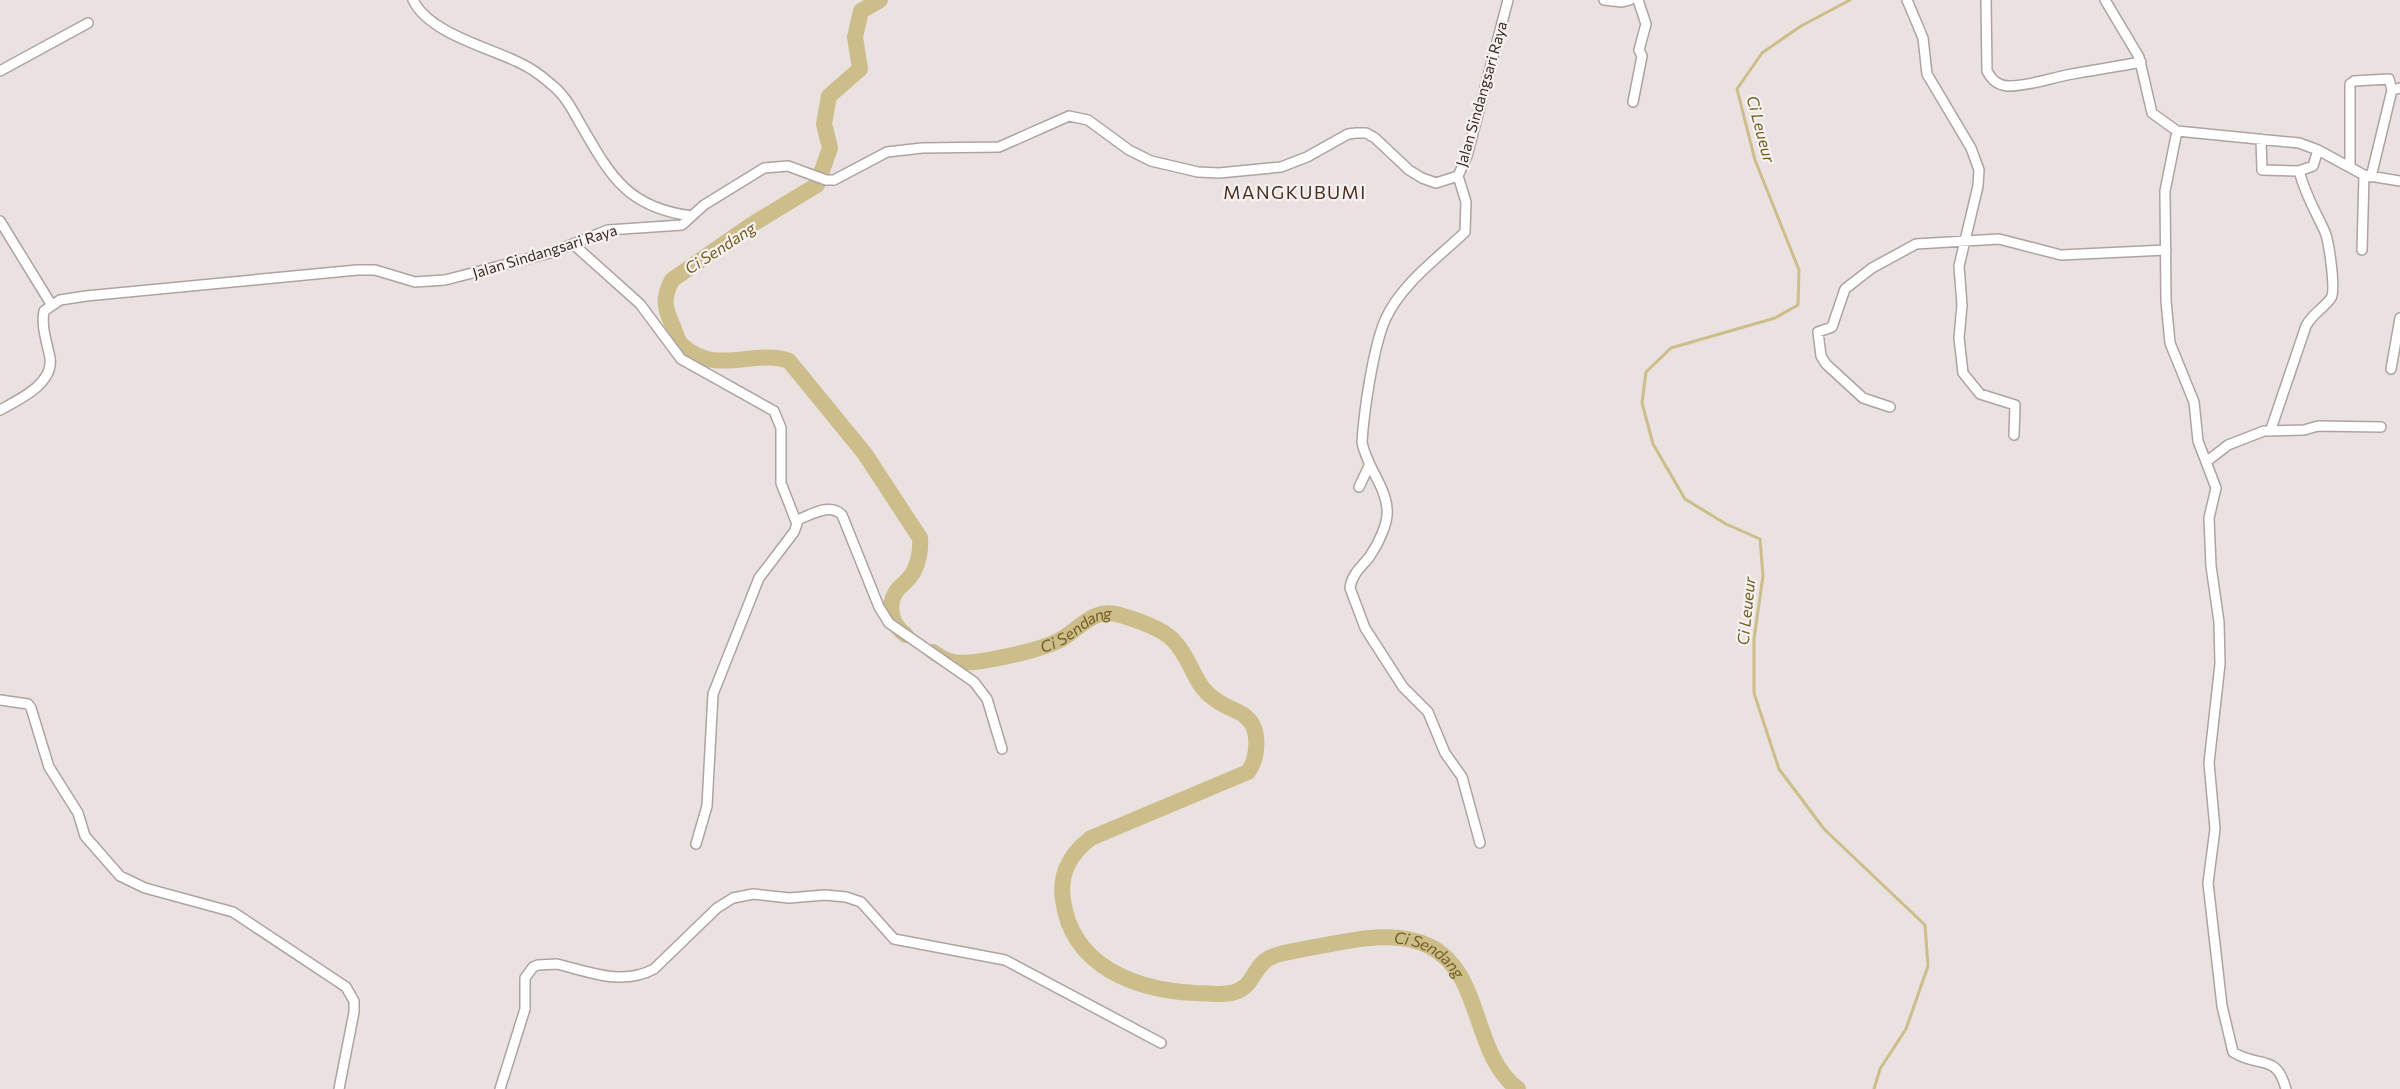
<svg xmlns="http://www.w3.org/2000/svg" width="2400" height="1089" font-family="Commissioner,sans-serif">
<style>
.lines{fill:none;stroke-linecap:round;stroke-linejoin:round}
.stream{stroke:#cdbd8b;stroke-width:3}
.river{stroke:#cdbd8b;stroke-width:16}
.minor-casing{stroke:#aea3a0;stroke-width:12}
.minor{stroke:#fff;stroke-width:9}
.labels{text-anchor:middle;stroke-width:4.5;stroke-linejoin:round;paint-order:stroke}
.street-label{font-size:15px;fill:#3a2a22;stroke:#f7f1f1}
.water-label{font-size:16px;font-style:italic;fill:#725f20;stroke:#f7f1f1}
.quarter-label{font-size:18px;letter-spacing:1.5px;fill:#4b2f1f;stroke:#f7f1f1}
</style>
<rect width="100%" height="100%" fill="#eae2e1"/>
<g class="lines">
<path class="stream" d="M1850,0l-49,26 -39,27 -25,36 18,71 44,110 -1,35 -23,13 -104,30 -25,24 -4,31 11,41 32,55 41,25 34,15 3,37 -9,63v54l25,76 45,60 101,96 3,41 -22,63 -26,40 -6,20"/>
<g class="river">
<path d="M880,0l-19,11 -6,26 5,32 -31,27 -5,28 6,24 -13,37 -66,40 -79,55c-9,17 -8,27 0,44 3,6 5,17 10,21 33,32 74,3 107,16l76,93 55,84c1,11 -1,22 -6,33 -4,8 -10,12 -16,18 -12,15 -7,36 8,46"/>
<path id="s1" d="M933,652c5,3 10,7 16,9 19,7 92,-11 111,-21 21,-12 33,-33 60,-25 16,5 42,13 53,25 24,25 17,48 53,66 7,4 15,6 20,11 15,12 12,41 2,55l-157,66c-21,16 -32,35 -28,62 9,67 73,90 132,93 13,0 27,3 40,-1 18,-5 19,-26 34,-34 12,-6 27,-7 40,-10 37,-6 84,-20 120,-2 55,27 42,108 89,143"/>
</g>
<g class="minor-casing">
<path id="minor" d="M413,0c16,33 74,47 105,62 11,5 24,14 34,23 13,10 21,26 29,40 30,52 47,83 111,91
M1604,0l18,2 8,-2
M1907,0l16,38 4,36 44,74 8,22 -1,16 -19,80 3,39 -3,33 4,35 17,21 35,11 -1,30
M1986,0l1,71c5,9 10,14 21,15 21,0 40,-7 59,-11 25,-5 49,-8 74,-13
M2105,0l34,57 13,56 25,18 122,12 19,7 46,25 36,6
M0,71l88,-48
M1633,102l9,-46 -3,-6 7,-26 -8,-24
M2177,131l-12,60 1,110 4,42 24,59 4,39 18,47 -7,30 2,48 8,56 1,42 -11,99 6,66 -7,54 14,123 11,46c26,17 43,0 53,37
M2261,139l1,31 37,1c7,26 16,39 26,61 4,10 11,58 6,66 -7,10 -19,16 -25,28l-35,103
M2350,165v-81l4,-3 35,-2 3,11
M2299,171l14,-5 5,-16
M1458,176l8,26 -1,30c-27,26 -64,52 -80,88 -12,29 -21,90 -23,122 4,24 23,43 25,66 2,15 -9,36 -17,48 -8,11 -18,17 -20,32l15,40 38,59 25,25 17,41 17,24 18,66
M2371,177l21,-87 8,-2
M0,221l51,83
M573,244l67,60 41,55 93,52 7,17v55l16,41 -3,8 -35,46 -46,116 -6,112 -11,38
M2362,250l2,-75
M2391,369l9,-51
M1890,407l-27,-9 -37,-34 -5,-8 -3,-24 14,-5 13,-38 27,-21 44,-24 83,-5 62,16 105,-5
M0,410c18,-10 54,-26 50,-52 -3,-16 -9,-31 -6,-47l16,-11 26,-4 271,-26h18l40,12 30,-2 105,-27 58,-23 74,-5 22,-20 60,-37 24,-2 38,14h8l53,-28 35,-4 77,-1 70,-31 19,4 41,30 22,11 47,11 21,1 62,-6 26,-10 41,-23 8,-1h10l9,5 34,32 13,8 14,5 22,-7 9,-20 41,-156
M2206,462l22,-17 36,-14 40,-1 14,-4 63,1
M1359,487l10,-21
M797,520c14,-5 33,-18 45,-5l37,92 10,16 85,59 13,17 15,50
M0,700l28,4 3,4 18,59 29,46 7,23 35,40 25,12 88,24 113,75 8,14v11l-15,77
M500,1089l25,-80v-31l8,-11 5,-2 19,-1c33,8 65,22 97,5l63,-61 16,-10 20,-4 36,4 36,-3 21,2 15,5 33,37 111,21 156,83"/>
</g>
<use href="#minor" class="minor"/>
</g>
<g class="labels">
<g class="street-label">
<text transform="translate(1482 94) rotate(-74)" y="5">Jalan Sindangsari Raya</text>
<text transform="translate(545 252) rotate(-17)" y="5">Jalan Sindangsari Raya</text>
</g>
<g class="water-label">
<text transform="translate(1761 129) rotate(75)" y="6">Ci Leueur</text>
<text transform="translate(720 248) rotate(-33)" y="6">Ci Sendang</text>
<text transform="translate(1746 611) rotate(-84)" y="6">Ci Leueur</text>
<text dy="6" stroke="none"><textPath href="#s1" startOffset="152">Ci Sendang</textPath></text>
<text dy="6" stroke="none"><textPath href="#s1" startOffset="1104">Ci Sendang</textPath></text>
</g>
<g class="quarter-label">
<text x="1295" y="199">MANGKUBUMI</text>
</g>
</g>
</svg>
